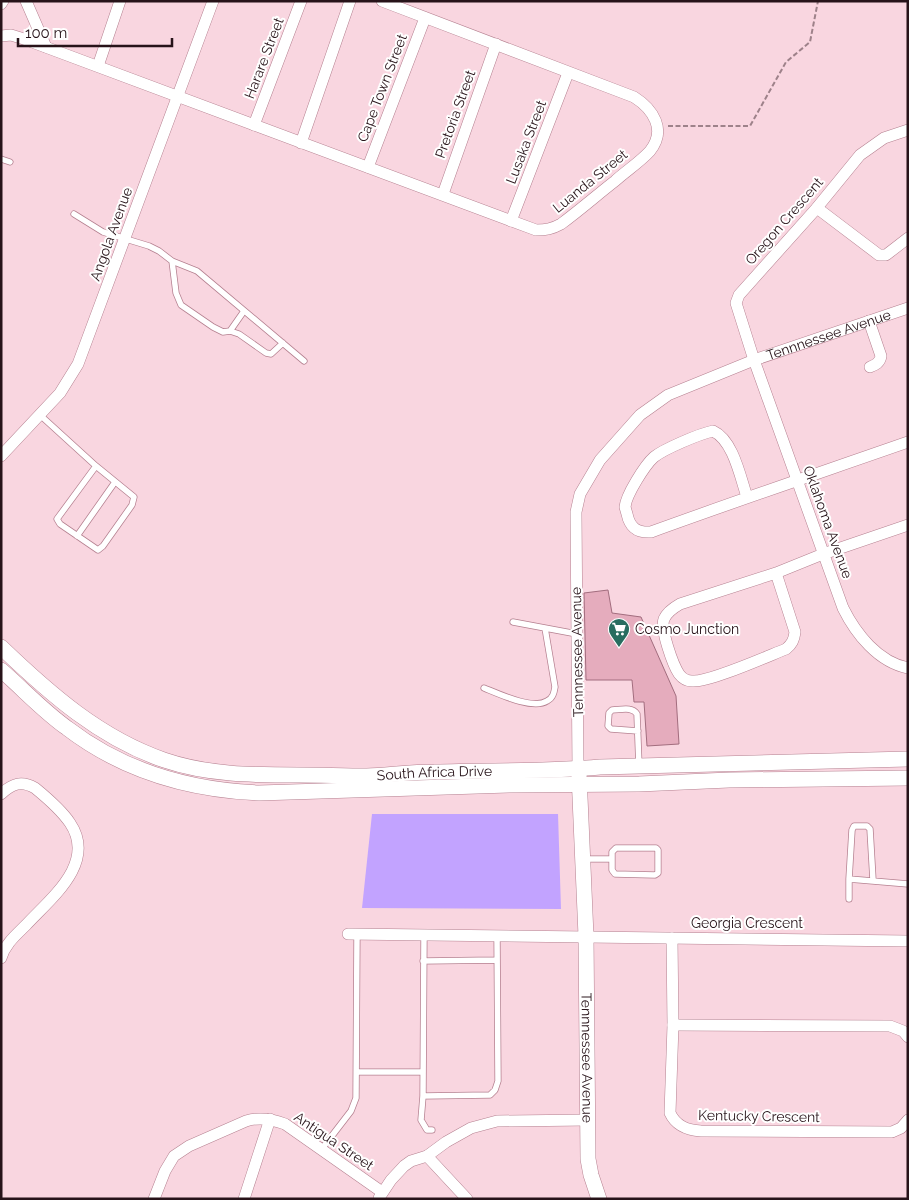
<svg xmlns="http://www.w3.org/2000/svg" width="909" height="1200" font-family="Raleway,sans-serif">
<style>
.green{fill:#c2a3ff}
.building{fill:#e5acbd;stroke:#a26d7e}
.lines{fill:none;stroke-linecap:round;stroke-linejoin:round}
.service-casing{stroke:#b58090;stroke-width:7}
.minor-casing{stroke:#b58090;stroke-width:12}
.tertiary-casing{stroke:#b58090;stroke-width:16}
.path{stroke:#9e828a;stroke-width:2;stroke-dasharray:5 2.5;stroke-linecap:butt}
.service{stroke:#fff;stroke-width:5.5}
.minor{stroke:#fff;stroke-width:11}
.tertiary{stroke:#fff;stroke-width:15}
.labels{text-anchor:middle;stroke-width:4;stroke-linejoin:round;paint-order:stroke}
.street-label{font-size:14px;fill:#271319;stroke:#fff}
.poi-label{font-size:14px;fill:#271319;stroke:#fff;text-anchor:start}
</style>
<rect width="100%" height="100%" fill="#f9d6e0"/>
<path class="green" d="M372,814h186l3,95 -199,-1z"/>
<path class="building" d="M608,590l4,23 29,4 35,79 3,48 -32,2 -3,-44h-10l-2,-22h-46l-2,-87z"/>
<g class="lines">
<g class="service-casing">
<path id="service" d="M1,159l9,3
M74,214l29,18 46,14 10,5 13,10 25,10 107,90
M172,261l4,32 5,12 32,22 10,5 7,-1 9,3 27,19 5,1 12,-11
M230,331l14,-20
M40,415l56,51 38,31 -2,8 -29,41 -5,4 -38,-26 -3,-5 39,-53
M77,536l38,-54
M513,622l64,12
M484,688c15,6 49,22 63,13 6,-3 7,-8 8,-14l-10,-59
M638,731l-27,-2 -3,-3 1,-13 3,-3c8,0 20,-4 25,4l2,52
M616,848h40l2,2v23l-3,2 -40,-1 -3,-4v-18z
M584,859h28
M873,880l-3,-51 -3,-3h-13l-2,4 -3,49 59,5
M849,899v-20
M424,935l-1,161 -2,24 6,10h5
M423,961l74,-1
M357,1072h66
M423,1096l67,-1 5,-5 3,-9 -1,-146
M321,1150l30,-39 5,-13 1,-164"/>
</g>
<g class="minor-casing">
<g id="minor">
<path d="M26,1l20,46"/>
<path d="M1,4l2,-3"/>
<path d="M1,36l10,-1 13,4 512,191c10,0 16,-1 25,-6 19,-14 36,-29 54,-43 11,-10 25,-19 35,-30 17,-21 3,-42 -16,-54l-252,-96"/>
<path d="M98,66l22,-65"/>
<path d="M254,125l47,-124"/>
<path d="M908,130l-24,8 -24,17 -45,55 -76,85 -3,8 18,57 89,248c13,26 35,54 65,60"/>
<path d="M301,143l49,-142"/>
<path d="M368,167l57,-149"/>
<path d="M443,194l53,-150"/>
<path d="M817,208l62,47h7l22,-17"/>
<path d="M511,221l57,-148"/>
<path d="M869,321l12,35c-1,7 -6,9 -11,11"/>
<path d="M1,456l59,-63 18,-29 135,-363"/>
<path d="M747,497c-7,-21 -14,-57 -34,-66 -14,3 -49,18 -59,26 -9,8 -28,38 -29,50 0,0 2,7 2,7 3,14 10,19 24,18 85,-31 171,-60 257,-90"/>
<path d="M776,573l19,59c-1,8 -3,12 -9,17 -18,7 -78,34 -94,32 -5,0 -10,-3 -13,-7 -6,-9 -19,-45 -15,-55 3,-7 9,-11 16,-15l96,-31 47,-19 85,-29"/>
<path id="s1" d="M578,769l-2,-257 4,-18 20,-34 40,-45 28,-20 86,-35 154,-52"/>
<path d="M1,794c11,-10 20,-14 34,-6 11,9 27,23 35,35 27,40 -19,75 -44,102 -10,10 -21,19 -25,33"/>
<path d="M348,934l560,7"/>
<path d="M672,938l1,87 -3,88c6,13 17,17 31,18l191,1 9,-4 7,-8"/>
<path d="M673,1025l217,1 13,5 5,6"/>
<path d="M427,1156l40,43"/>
<path d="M379,1198l12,-18 13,-14 7,-5 16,-5 19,-14 25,-14 26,-7 90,-1"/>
<path d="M154,1199l11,-28 9,-15 15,-10 57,-25c13,-4 26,-2 39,3l97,68"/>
<path d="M244,1199l26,-80"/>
</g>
</g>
<g class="tertiary-casing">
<g id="tertiary">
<path id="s2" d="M1,647c49,47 99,91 163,113 44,15 89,15 135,15 22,0 45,1 68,1 22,-1 45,-4 67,-4 56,-2 111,0 166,-5l308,-8"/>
<path d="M1,670c22,19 42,41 66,58 56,43 122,62 192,65l250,-8 130,-1 90,-4 179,-2"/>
<path id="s3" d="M579,774l7,162 2,223 3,16 8,24"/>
</g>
</g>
<path class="path" d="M668,126h82l36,-64 24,-20 8,-41"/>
<use href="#service" class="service"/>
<use href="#minor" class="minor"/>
<use href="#tertiary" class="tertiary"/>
</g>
<defs>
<g id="supermarket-pin" transform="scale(1.125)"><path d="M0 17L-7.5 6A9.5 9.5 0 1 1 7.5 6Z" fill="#286d60" stroke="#fff"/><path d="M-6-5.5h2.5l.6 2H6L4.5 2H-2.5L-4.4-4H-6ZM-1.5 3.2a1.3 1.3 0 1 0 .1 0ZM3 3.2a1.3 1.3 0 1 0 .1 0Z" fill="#fff"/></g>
</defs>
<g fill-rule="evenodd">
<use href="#supermarket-pin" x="619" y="629"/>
</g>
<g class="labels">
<g class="street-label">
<text transform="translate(264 58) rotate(-69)" y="5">Harare Street</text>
<text transform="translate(382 88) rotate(-69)" y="5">Cape Town Street</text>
<text transform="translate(455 114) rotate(-70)" y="5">Pretoria Street</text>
<text transform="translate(526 142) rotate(-69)" y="5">Lusaka Street</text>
<text transform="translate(590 181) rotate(-39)" y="5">Luanda Street</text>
<text transform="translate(784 221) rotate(-49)" y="5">Oregon Crescent</text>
<text transform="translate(111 234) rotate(-70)" y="5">Angola Avenue</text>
<text dy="5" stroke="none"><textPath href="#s1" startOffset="581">Tennnessee Avenue</textPath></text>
<text transform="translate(828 522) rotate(70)" y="5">Oklahoma Avenue</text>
<text transform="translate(577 652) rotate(-91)" y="5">Tennnessee Avenue</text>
<text dy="5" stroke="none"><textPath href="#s2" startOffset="472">South Africa Drive</textPath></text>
<text x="747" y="928">Georgia Crescent</text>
<text dy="5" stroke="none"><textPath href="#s3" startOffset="284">Tennnessee Avenue</textPath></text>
<text transform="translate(759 1116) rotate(1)" y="5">Kentucky Crescent</text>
<text transform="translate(334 1141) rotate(34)" y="5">Antigua Street</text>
</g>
<g class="poi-label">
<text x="635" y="634">Cosmo Junction</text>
</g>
</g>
<rect width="909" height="1200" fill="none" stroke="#271319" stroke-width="5"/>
<path d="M18 38v8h154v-8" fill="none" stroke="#271319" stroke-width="2.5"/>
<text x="25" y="38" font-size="15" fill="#271319" stroke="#ffffff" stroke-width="4" paint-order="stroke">100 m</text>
</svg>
